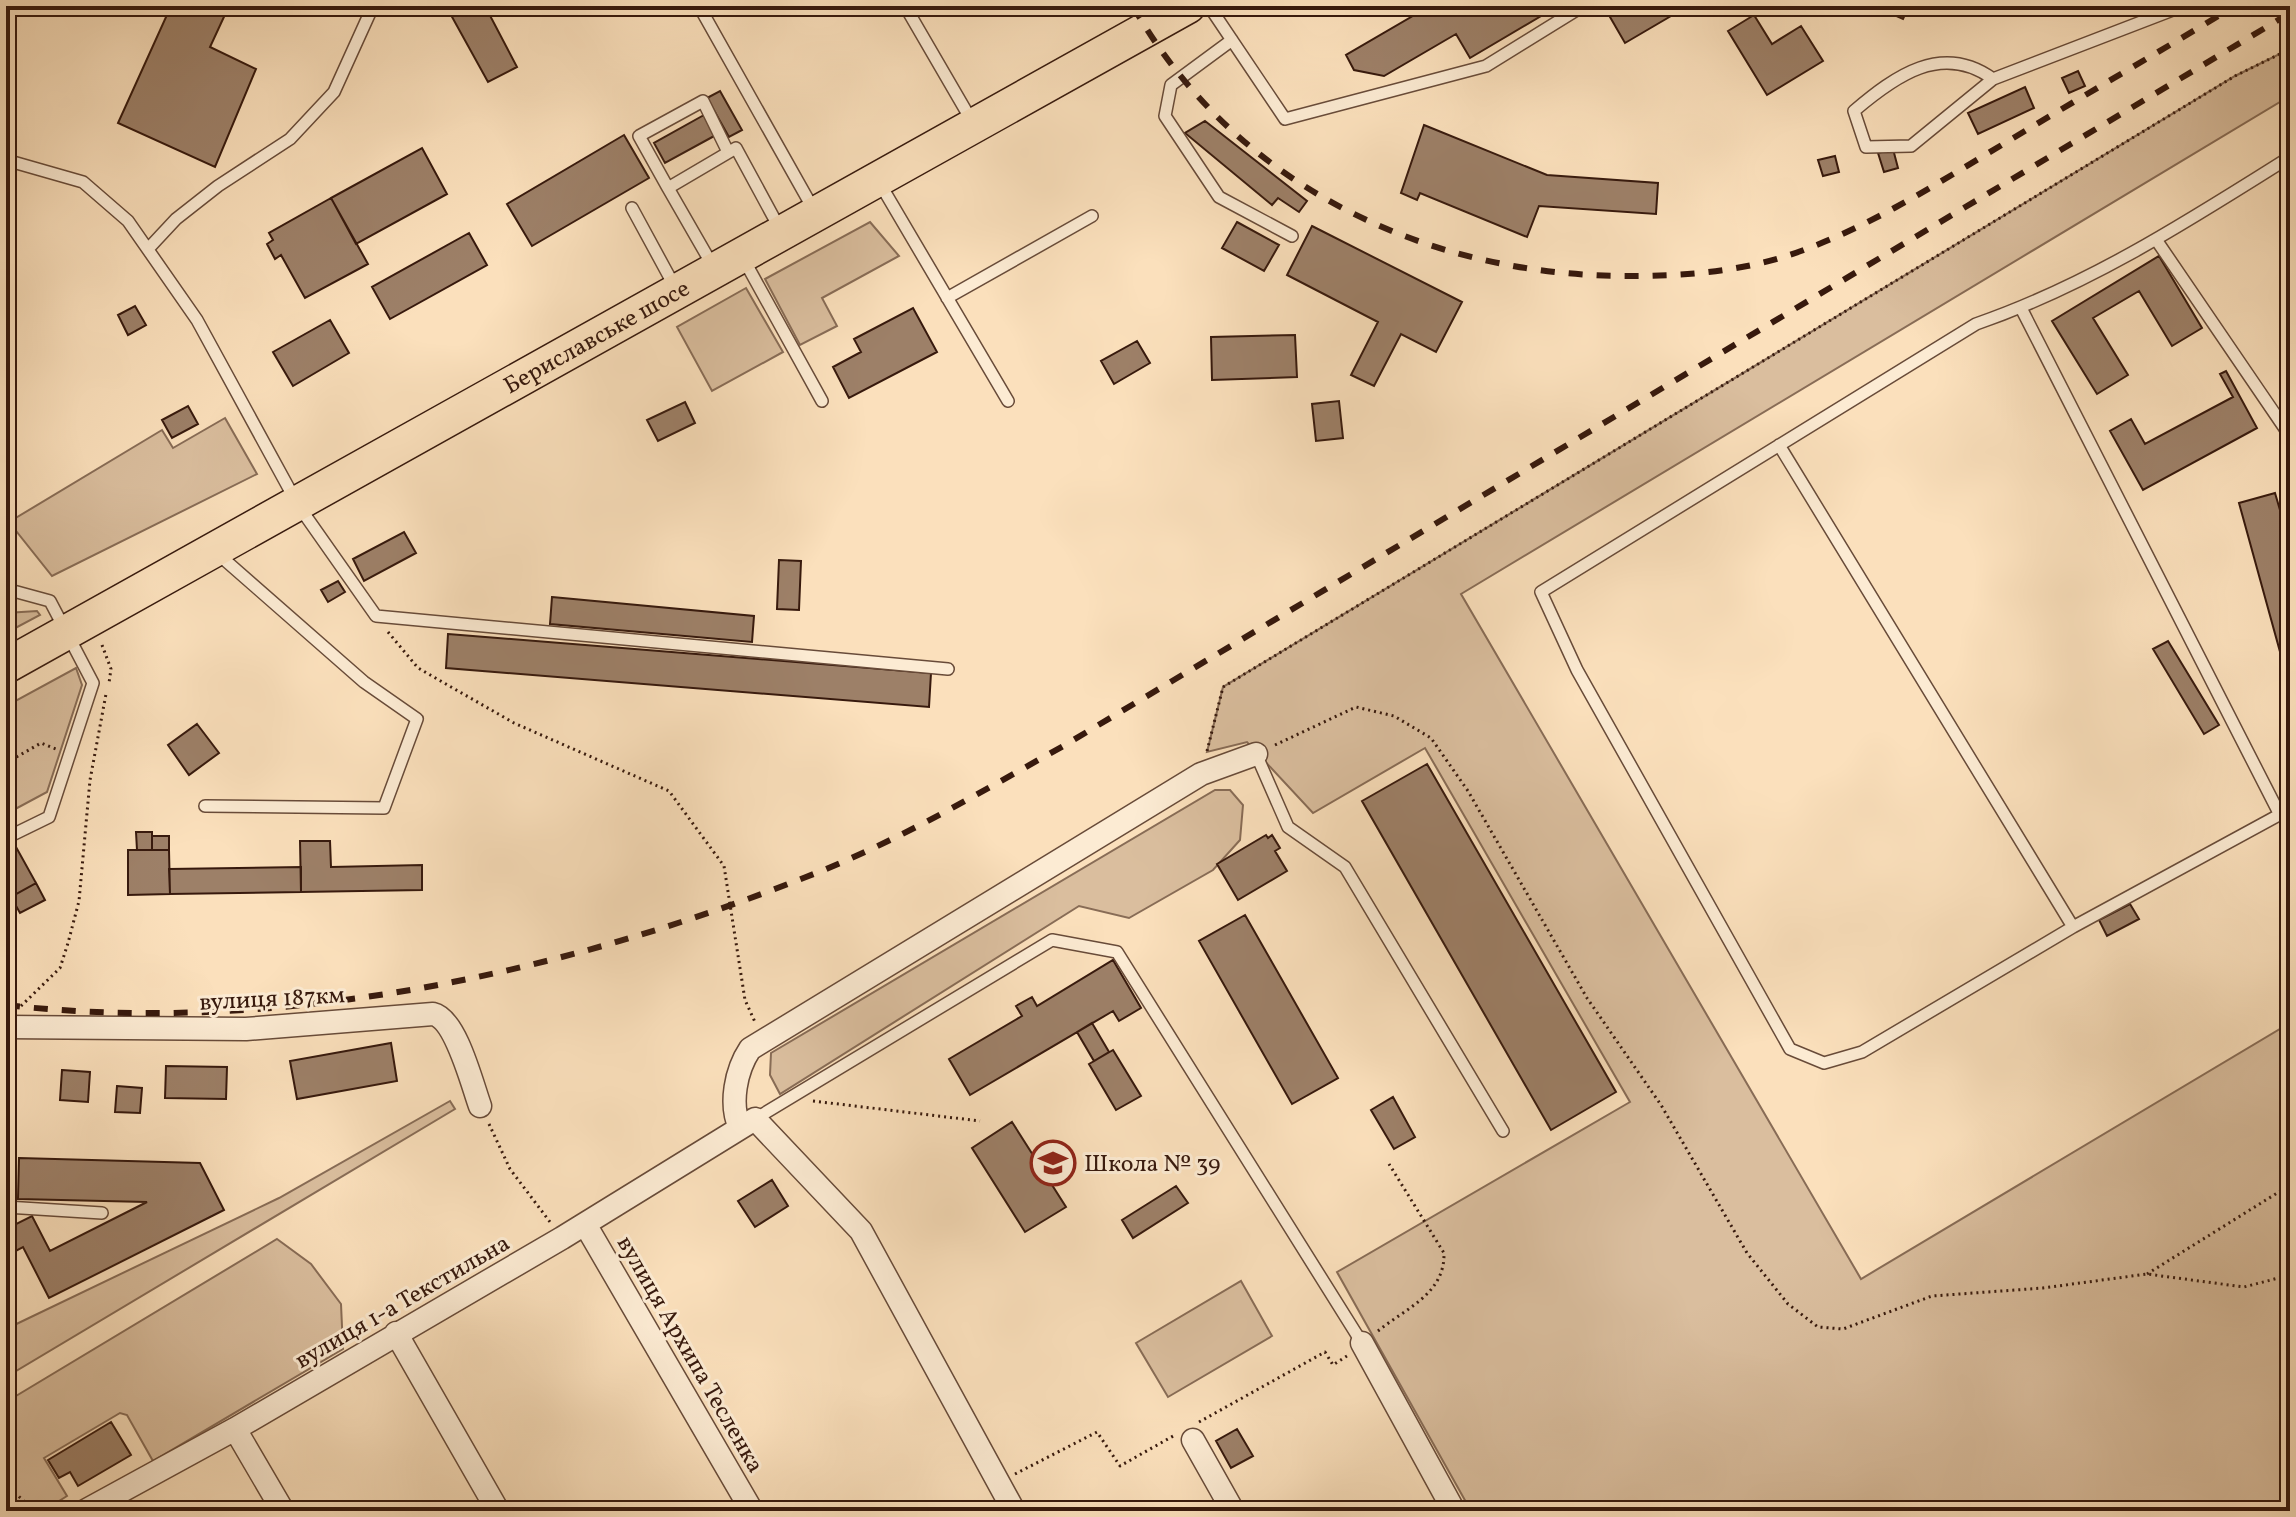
<svg xmlns="http://www.w3.org/2000/svg" width="2296" height="1517" font-family="Vollkorn,serif">
<style>
.green{fill:#dabe9e;stroke:#886c56;stroke-width:2}
.building{fill:#9d8068;stroke:#37190d;stroke-width:2}
.lines{fill:none;stroke-linecap:round;stroke-linejoin:round}
.service-casing{stroke:#684b39;stroke-width:14}
.minor-casing{stroke:#684b39;stroke-width:25}
.primary-casing{stroke:#37190d;stroke-width:37}
.path{stroke:#37190d;stroke-width:3;stroke-dasharray:2 4;stroke-linecap:butt}
.service{stroke:#fcebd3;stroke-width:11}
.minor{stroke:#fcebd3;stroke-width:22}
.primary{stroke:#fbe0bc;stroke-width:34}
.rail{stroke:#37190d;stroke-width:6;stroke-dasharray:14 14;stroke-linecap:butt}
.labels{text-anchor:middle;stroke-width:6;stroke-linejoin:round;paint-order:stroke}
.street-label{font-size:24px;fill:#37190d;stroke:#fcebd3}
.poi-label{font-size:24px;fill:#37190d;stroke:#fcebd3;text-anchor:start}
</style>
<rect width="100%" height="100%" fill="#fbe0bc"/>
<filter id="stains"><feTurbulence type="fractalNoise" baseFrequency=".0025" numOctaves="4"/><feColorMatrix values="0 0 0 0 .2 0 0 0 0 .09 0 0 0 0 .02 0 0 0 .5 -.17"/></filter>
<radialGradient id="worn" r=".72"><stop offset=".6" stop-color="#630" stop-opacity="0"/><stop offset="1" stop-color="#630" stop-opacity=".3"/></radialGradient>
<path class="green" d="M2290,49v47l-829,498 400,685 429,-256v488h-819l-134,-239 293,-170 -205,-354 -112,65 -66,-71 -40,10 16,-65 1012,-611z
M870,222l29,34 -77,42 15,28 -37,19 -35,-66z
M746,288l37,64 -71,39 -35,-64z
M225,418l32,56 -205,102 -43,-54 153,-92 11,18z
M37,611l3,4 -34,18v-20z
M76,668l6,17 -35,107 -41,22v-108z
M1215,790h15l13,15 -3,35 -27,30 -84,48 -50,-12 -299,188 -10,-19 1,-22z
M450,1101l5,8 -449,268v-48l273,-131z
M277,1239l34,25 30,40 2,45 -190,112 -26,-46 -7,-2 -76,45 23,38 -24,15h-37v-109z
M1241,1281l31,55 -104,61 -32,-54z"/>
<path class="building" d="M171,6h58l-19,41 46,22 -41,98 -97,-44z
M446,6h39l32,61 -29,15z
M1430,6h128l-88,52 -14,-24 -72,42 -30,-6 -8,-15z
M1613,6h75l-63,37 -19,-33z
M1874,6h35l-6,13z
M1754,15l18,29 29,-18 22,35 -56,34 -39,-64z
M2078,71l7,15 -16,7 -7,-15z
M2025,87l9,21 -56,26 -10,-21z
M720,91l22,39 -13,7 -22,-39z
M704,115l12,20 -51,28 -11,-20z
M1205,121l102,80 -8,11 -21,-14 -6,7 -87,-72z
M1424,125l123,50 111,8 -2,31 -117,-8 -12,31 -107,-44 -3,7 -16,-7z
M624,135l25,43 -117,68 -25,-42z
M422,148l25,46 -91,50 -25,-46z
M1893,149l5,19 -14,4 -6,-19z
M1835,156l4,16 -16,4 -5,-16z
M331,198l37,66 -63,34 -24,-43 -6,4 -8,-15 6,-4 -4,-7z
M1237,222l42,23 -15,26 -42,-23z
M1312,226l150,76 -26,50 -35,-18 -27,52 -23,-11 27,-53 -91,-47z
M469,233l18,32 -97,54 -18,-32z
M2159,256l43,72 -30,18 -33,-55 -46,27 35,57 -31,19 -45,-73z
M135,306l11,19 -18,10 -10,-20z
M913,308l24,44 -88,46 -16,-31 28,-15 -7,-13z
M330,320l19,33 -56,33 -20,-34z
M1295,335l2,42 -85,3 -1,-43z
M1137,341l13,22 -36,21 -13,-23z
M2226,371l31,57 -114,62 -33,-59 21,-12 14,25 88,-47 -13,-23z
M1339,401l4,37 -27,3 -4,-37z
M685,402l10,21 -37,18 -11,-21z
M188,406l10,18 -26,14 -10,-18z
M2275,493l15,51v113l-8,2 -43,-156z
M404,532l12,21 -52,28 -11,-22z
M779,560l22,1 -2,49 -22,-1z
M338,581l7,11 -17,10 -7,-12z
M552,597l202,19 -2,26 -202,-18z
M448,634l483,39 -2,34 -483,-39z
M2168,641l51,84 -15,9 -51,-85z
M197,724l22,29 -30,22 -21,-30z
M1427,764l189,328 -65,38 -189,-329z
M6,829l30,54 -25,14 -5,-9z
M136,832h16v18h-15z
M1266,835l2,3 4,-3 8,13 -5,3 12,20 -49,29 -21,-36z
M152,836h17v14h-17z
M300,841h30l1,26 91,-2v25l-121,2z
M128,850h41l1,44 -42,1z
M301,867v25l-131,2 -1,-25z
M36,883l9,17 -25,13 -9,-16z
M2130,904l9,15 -32,17 -8,-16z
M1245,915l93,163 -46,26 -93,-163z
M1113,960l28,48 -22,13 -6,-10 -143,84 -21,-36 73,-43 -6,-10 16,-9 5,9z
M1092,1023l17,29 -15,9 -17,-29z
M391,1043l6,38 -100,18 -7,-38z
M1113,1050l28,46 -25,14 -27,-46z
M166,1066l61,1 -1,32 -61,-1z
M62,1070l28,2 -2,30 -28,-2z
M117,1086l25,2 -2,25 -25,-1z
M1393,1097l22,40 -21,12 -23,-39z
M1012,1122l54,85 -41,25 -53,-84z
M19,1158l181,5 24,47 -175,88 -26,-51 -17,9v-27l26,-13 18,35 97,-49 -129,-3z
M772,1180l16,26 -33,21 -17,-26z
M1176,1186l12,17 -55,35 -11,-18z
M111,1422l20,33 -53,31 -8,-14 -11,6 -11,-18z
M1237,1429l16,27 -22,12 -15,-27z"/>
<g class="lines">
<g class="service-casing">
<path id="service" d="M699,6l116,206
M905,6l68,117
M1209,6l76,113 201,-53 97,-60
M1232,40l-61,45 -6,31 54,81 73,39
M1993,79c-51,-37 -98,-3 -139,32l12,36 45,-1 82,-67 190,-73
M2290,157c-100,63 -201,128 -314,167l-435,268 36,78 213,379 34,14 38,-11 211,-125 217,-118
M6,160l77,22 45,39 69,99 101,185 78,111 572,53
M879,182l129,219
M668,188l-29,-52 64,-35 25,51
M632,208l44,81
M2157,241l133,195
M148,249l28,-30 42,-33 72,-47 44,-47 39,-86
M743,258l79,143
M714,268l-46,-80 68,-40 45,83
M947,298l145,-82
M2021,308l259,507
M1779,445l294,482
M6,589l44,12 43,82 -44,134 -43,21
M1256,754l32,73 57,40 158,264
M205,806l179,2 33,-89 -53,-37 -146,-128
M755,1119l297,-179 65,12 245,391
M6,1207l96,6"/>
</g>
<g class="minor-casing">
<path id="minor" d="M6,1027l240,2 187,-15c23,5 39,70 47,92
M740,1128c-11,-24 -4,-58 10,-79l451,-275 55,-20
M585,1224l167,287
M396,1333l102,178
M1362,1343l92,168
M235,1429l48,82
M1193,1440l40,71
M85,1511l150,-82 327,-191 193,-119 106,112 153,280"/>
</g>
<g class="primary-casing">
<g id="primary">
<path id="s1" d="M6,666l1182,-660"/>
</g>
</g>
<path class="path" d="M388,632l30,36 96,55 155,68 55,75 21,134 10,22
M102,645l9,24 -2,14
M1275,745l81,-38 38,9 37,22 37,53 119,207 74,107 86,148 41,51 30,23 25,2 89,-33 111,-8 104,-14 97,13 46,-12
M1207,751l16,-64 1012,-611 55,-27
M6,763l35,-20 15,6
M21,1006l39,-38 8,-25 11,-42 11,-121 16,-86
M813,1101l167,20
M489,1124l21,45 40,53
M2147,1274l143,-89
M1378,1331c28,-23 67,-37 66,-78l-55,-89
M1199,1422l126,-70 8,13 14,-9
M1015,1474l82,-42 23,34 55,-31
M6,1484l28,27"/>
<use href="#service" class="service"/>
<use href="#minor" class="minor"/>
<use href="#primary" class="primary"/>
<path class="rail" d="M1133,6c101,179 293,270 495,270 61,0 123,-5 181,-28 68,-26 129,-65 191,-102 78,-47 157,-93 235,-140
M6,1005c269,31 551,-30 800,-128 91,-35 175,-85 259,-132l1225,-732"/>
</g>
<defs>
<g id="school-ring" transform="scale(2.3)"><circle r="9.5" fill="#fcebd3" stroke="#8f2418" stroke-width="1.5"/><path d="M0-5L7-2L0 1L-7-2ZM-4 1L0 2.5L4 1V4Q0 6-4 4Z" fill="#8f2418"/></g>
</defs>
<g fill-rule="evenodd">
<use href="#school-ring" x="1053" y="1163"/>
</g>
<g class="labels">
<g class="street-label">
<text dy="8" stroke="none"><textPath href="#s1" startOffset="676">Бериславське шосе</textPath></text>
<text transform="translate(272 998) rotate(-3)" y="8">вулиця 187км</text>
<text transform="translate(402 1301) rotate(-30)" y="8">вулиця 1-а Текстильна</text>
<text transform="translate(691 1354) rotate(60)" y="8">вулиця Архипа Тесленка</text>
</g>
<g class="poi-label">
<text x="1084" y="1171">Школа № 39</text>
</g>
</g>
<rect width="2296" height="1517" fill="none" stroke="#fbe0bc" stroke-width="32"/>
<rect x="8" y="8" width="2280" height="1501" fill="none" stroke="#37190d" stroke-width="4"/>
<rect x="16" y="16" width="2264" height="1485" fill="none" stroke="#37190d" stroke-width="2"/>
<rect width="100%" height="100%" filter="url(#stains)"/>
<rect width="100%" height="100%" fill="url(#worn)"/>
</svg>
